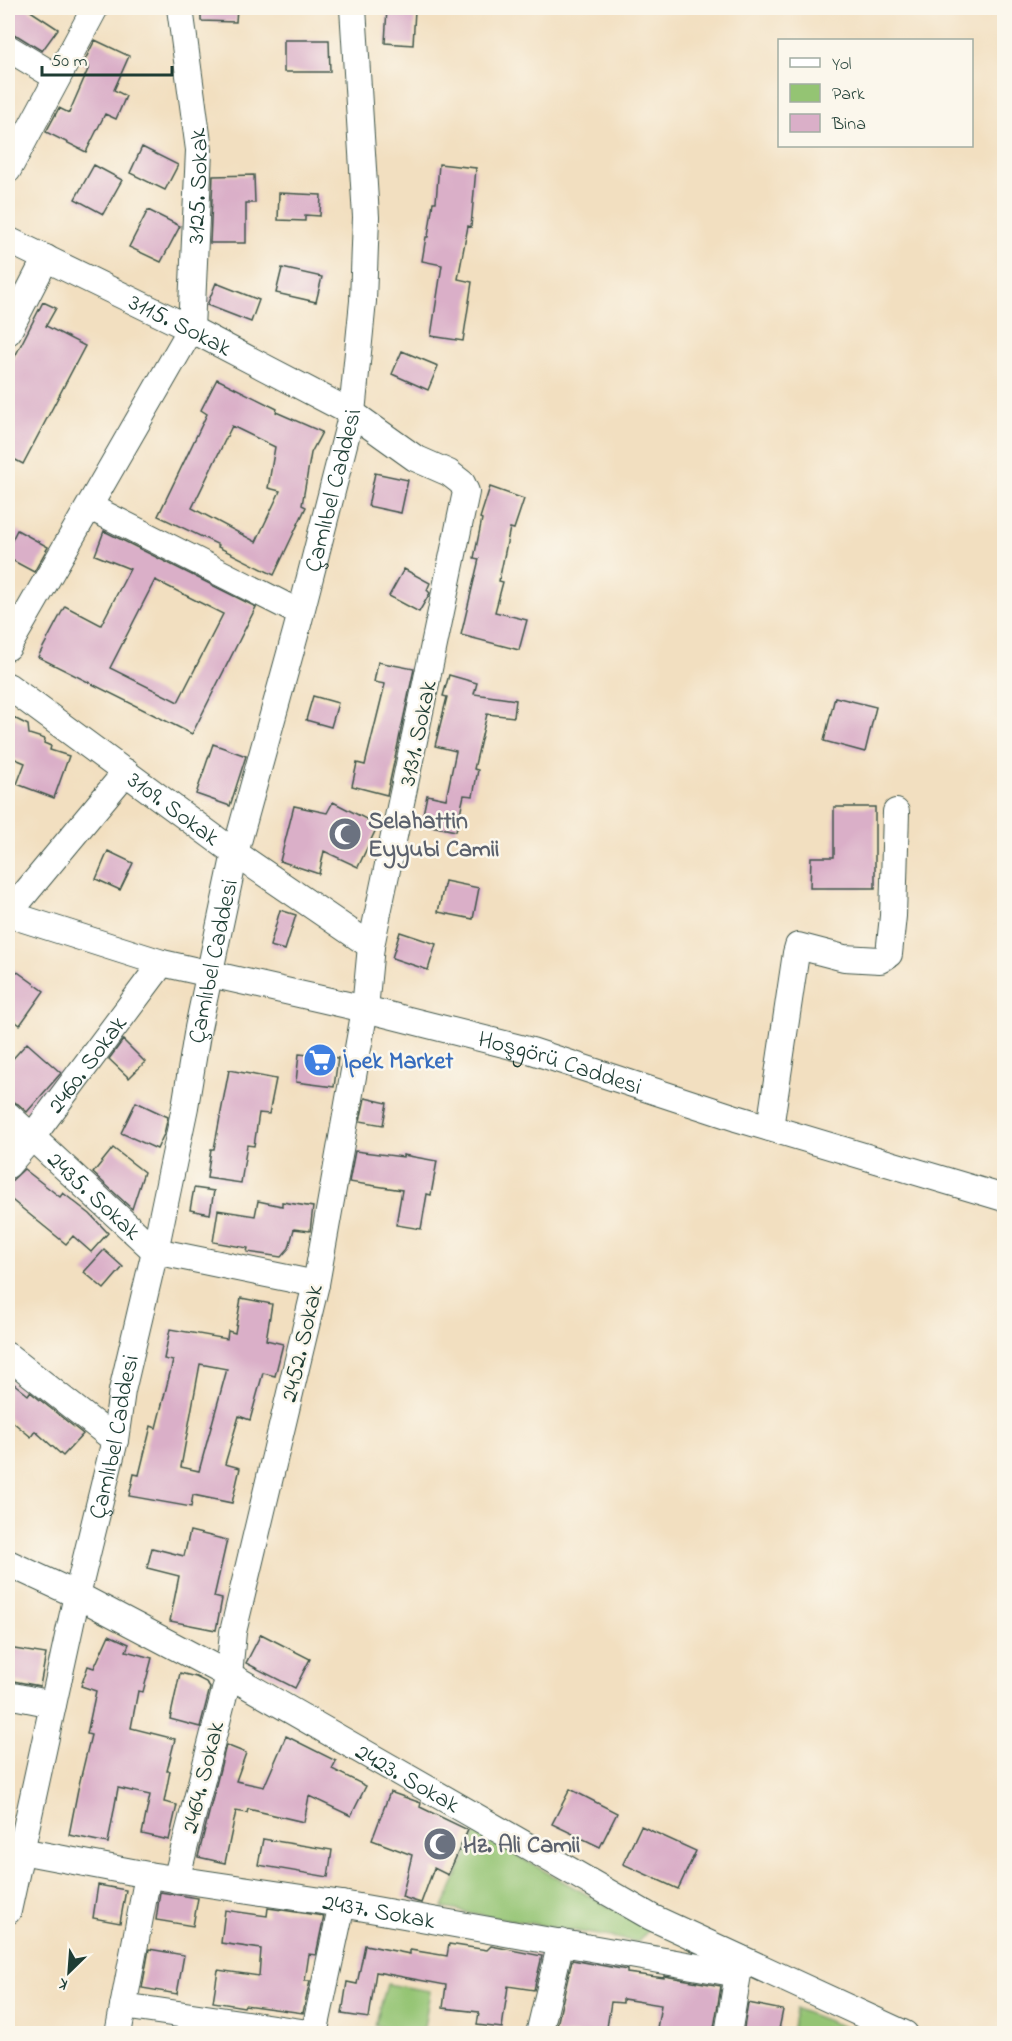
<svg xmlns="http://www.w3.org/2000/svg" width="1012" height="2041" font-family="'Indie Flower',sans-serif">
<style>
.green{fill:#94c473;stroke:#5a8054;stroke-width:1.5}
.building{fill:#daafc8;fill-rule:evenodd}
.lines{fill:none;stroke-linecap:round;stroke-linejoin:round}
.minor-casing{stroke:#3f5549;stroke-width:28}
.minor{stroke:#fff;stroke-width:26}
.labels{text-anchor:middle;stroke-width:5;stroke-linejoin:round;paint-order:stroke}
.street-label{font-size:24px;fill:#1f3d34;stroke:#fbf7ec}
.worship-label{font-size:24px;font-weight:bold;fill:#5b616d;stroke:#fbf7ec;text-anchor:start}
.shop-label{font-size:24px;font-weight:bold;fill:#366cbe;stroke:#fbf7ec;text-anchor:start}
</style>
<rect width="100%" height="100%" fill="#fbf7ec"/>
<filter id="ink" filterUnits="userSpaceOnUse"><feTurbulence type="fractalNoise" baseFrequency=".0167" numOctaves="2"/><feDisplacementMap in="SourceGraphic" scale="12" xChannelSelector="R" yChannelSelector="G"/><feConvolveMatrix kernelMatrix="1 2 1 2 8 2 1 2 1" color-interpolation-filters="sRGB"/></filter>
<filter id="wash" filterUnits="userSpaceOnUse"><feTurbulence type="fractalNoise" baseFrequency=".008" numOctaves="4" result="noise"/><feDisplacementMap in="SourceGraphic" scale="24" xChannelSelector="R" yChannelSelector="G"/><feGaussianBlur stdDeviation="1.35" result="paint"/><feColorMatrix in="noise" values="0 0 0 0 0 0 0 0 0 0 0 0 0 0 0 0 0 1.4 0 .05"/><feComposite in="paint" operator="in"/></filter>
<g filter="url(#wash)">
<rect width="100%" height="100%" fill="#f2dfc0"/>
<path class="green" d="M476,1833l173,96 -11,13 -195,-34z
M387,1984l43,7 -7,42h-15l-33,-7z
M796,2009l51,19 3,5h-58z"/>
<g id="blocks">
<path class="building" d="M8,8h18l32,21 -16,22 -24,-15 -10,-3z
M201,8h36l-1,14 -35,-1z
M387,8l28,2 -2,35 -28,-2z
M95,40l34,16 -15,34 12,6 -10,23 -11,-5 -19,38 -40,-20 13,-24 10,5 20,-46 -6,-3z
M284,40h45l1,32h-46z
M142,147l36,18 -13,25 -35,-17z
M439,164l37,4 -5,59 -3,-1 -10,53 14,3 -9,59 -32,-5 11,-71 -20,-4 4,-24h2l5,-35h3z
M94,165l28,15 -19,34 -28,-15z
M254,175l1,28h-9v40h-36l3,-67z
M279,193l42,2 -1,21 -15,-1v6l-27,-1z
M148,210l32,16 -19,36 -32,-15z
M282,268l40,9 -6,25 -40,-9z
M216,283l43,17 -8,22 -44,-17z
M43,302l13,6 -10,18 39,20 -62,118 -15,-8v-86z
M402,351l36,15 -10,24 -36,-16z
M217,379l60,30 -1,3 46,20 -11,21 -9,52 4,2 -32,68 -56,-28 1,-2 -61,-29 49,-102 -6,-4zM232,426l43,21 -7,41 12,3 -24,51 -64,-34z
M375,473l33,7 -7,33 -33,-7z
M490,487l34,12 -10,30 -4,-1 -11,53 4,1 -8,30 32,8 -8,30 -58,-15 18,-76 -5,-1 8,-39 -2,-1z
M17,530l31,17 -14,25 -26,-14v-10z
M104,531l152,76 -64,127 -154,-77 27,-51 36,19 29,-56 -35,-14zM155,580l68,34 -45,88 -68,-34z
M404,569l26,14 -3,7 3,3 -11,19 -30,-16z
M378,662l36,7 -27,126 -35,-9 5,-23 8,2 20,-81 -11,-2z
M449,675l28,8 -3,11 42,6 -2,17 -27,-3 -13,55 4,1 -5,26 -9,-1 -8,36 -35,-7 6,-29 19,4 10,-48 -21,-5 12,-49 -4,-1z
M313,696l25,7 -7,24 -25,-7z
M835,697l41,10 -11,45 -41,-11z
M8,715l20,10 1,9 16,5 -1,4 7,3 -1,4 19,6 -15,42 -37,-14 8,-21 -17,-7z
M213,744l33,12 -16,50 -34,-12z
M333,802l45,23 -20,42 -34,-16 -5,23 -39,-13 14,-55 33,7z
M834,807h41v81h-65l1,-31h23z
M108,851l25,12 -13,27 -24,-11z
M445,881l34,7 -6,31 -35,-7z
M280,910l16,5 -11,35 -15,-4z
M400,932l36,12 -8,26 -36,-12z
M8,965l36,26 -24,34 -12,-9z
M123,1040l22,22 -16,16 -20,-19z
M27,1043l34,30 -34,39 -9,-8 -10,-4v-36z
M299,1054l39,4 -4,29 -38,-5z
M229,1070l47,9 -7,35 -10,-1 -5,33 -7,-1 -6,38 -34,-5 4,-29h3z
M365,1098l22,5 -4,22 -23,-4z
M136,1102l32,15 -4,17 -7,15 -36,-16z
M113,1148l31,24 -12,37 -39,-36z
M355,1151l48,6v-2l34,6 -6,34 -4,-1 -6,35 -25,-4 6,-35 -53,-8z
M24,1169l36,28 3,-4 27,21 18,19 -17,19 -18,-16 -7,8 -58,-47v-13z
M194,1188l20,3 -4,23 -20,-4z
M258,1201l24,5v-4l31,5 -3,24 -16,-2 -5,19 -8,9 -34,-5 1,-4 -35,-6 5,-32 37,6z
M104,1250l19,17 -19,22 -20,-17z
M241,1298l31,6 -6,36 17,4 -8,32 -12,-3 -13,47 -11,-4 -14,48 15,4 -8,35 -39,-8 -2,12 -62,-11 5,-22 5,1 12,-49 5,2 17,-67 -9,-2 6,-30 57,10 1,-8 7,2zM200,1364l27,5 -28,102 -18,-4z
M8,1379l20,16 2,-3 53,42 -20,22 -28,-25 -4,6 -23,-19z
M190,1531l37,9 -13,57 8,2 -6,31 -46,-9 9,-45 -32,-8 5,-20 32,8z
M261,1634l49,25 -15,29 -49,-25z
M109,1635l20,9 -3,7 26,7 -9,34 -5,-1 -7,37 44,11 -8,32h3l-6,31 13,3 -8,35 -27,-6 8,-39 -32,-7 -10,55 -39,-8 9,-46 13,-54 -4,-1 9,-43 -15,-5 7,-20 6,2z
M8,1648l38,6 -6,32 -32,-6z
M180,1673l16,4 10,5 4,6 -10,39 -30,-8z
M286,1736l50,25 -4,8 34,17 -15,30 -42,-20 -5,26 -56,-13 -1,4 -11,-2 -11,52 -27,-6 28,-112 20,8 -10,28 28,6z
M570,1789l47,24 -17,34 -48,-23z
M390,1792l31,11 -1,4 48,23 -20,45 -14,-7 -13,35 -19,-6 10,-42 -40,-15z
M641,1826l55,25 -18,38 -55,-25z
M263,1839l69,11 -4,27 -70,-12z
M98,1885l28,5 -6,33 -27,-5z
M160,1892l38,6 -5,28 -37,-6z
M268,1908l56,8 -8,39 -7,-1 -4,27h5l-7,32 -58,-8 -1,2 -31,-5 5,-32 41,6 2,-27 -40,-6 4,-33 42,6z
M449,1944l38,6 4,-4 51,10 -8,34 -26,-4 -6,42 -25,-3 2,-13 -36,-4 3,-23 -70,-13 -7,46 -27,-4 5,-32 10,2 8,-39 45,9v-4l37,6z
M149,1949l35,6 -7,39 -35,-6z
M572,1960l55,10v3l37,5v-2l57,10 -8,48h-57l5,-29 -38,-6v4l-12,-1 -5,32h-51z
M748,2003l35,7 -5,24h-35z"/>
</g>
</g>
<g filter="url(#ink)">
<use href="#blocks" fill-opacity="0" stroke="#3f5549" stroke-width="1.5"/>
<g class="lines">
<g class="minor-casing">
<g id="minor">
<path d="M8,48l48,29"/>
<path d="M8,170l87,-162"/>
<path id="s1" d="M8,240l183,89 161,84 63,45 34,15 13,10 4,9 -95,454 -6,63 -49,275 -83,348 -4,43 -53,205"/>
<path d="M8,332l38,-74"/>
<path d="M90,507l210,106"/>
<path id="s2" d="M8,647l183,-318 8,-179 -19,-142"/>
<path id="s3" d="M8,686l227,167 136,93"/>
<path id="s4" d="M8,914l154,49 203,46 167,42 204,67 268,80"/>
<path d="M8,914l118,-142"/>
<path id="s5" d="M8,1115l147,136"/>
<path d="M770,1128l26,-175 2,-7 46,12 36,2 9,-6 4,-38 3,-104"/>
<path id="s6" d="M8,1165l24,-28 130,-174"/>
<path d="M155,1251l161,33"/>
<path d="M8,1356l107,84"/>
<path id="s7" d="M8,1563l69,32 152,80 422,242 254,117"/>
<path d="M8,1695l45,9"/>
<path id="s8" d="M21,1851l127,24 194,29 396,70"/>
<path id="s9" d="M8,1911l69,-316 38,-155 7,-49 33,-140 30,-144 13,-79 37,-175 62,-225 55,-215 11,-112 3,-84 -13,-209"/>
<path d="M123,2006l192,28"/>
<path d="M118,2034l30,-159"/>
<path d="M314,2034l28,-130"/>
<path d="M539,2034l22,-92"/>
<path d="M728,2034l10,-60 1,-16"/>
</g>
</g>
<use href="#minor" class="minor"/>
</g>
</g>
<defs>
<g id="mosque-disc" transform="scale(1.725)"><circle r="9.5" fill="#6b7280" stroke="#fbf7ec"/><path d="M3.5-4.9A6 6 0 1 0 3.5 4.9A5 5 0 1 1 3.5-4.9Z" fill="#fff"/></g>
<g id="supermarket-disc" transform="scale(1.725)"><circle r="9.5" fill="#3f7fe0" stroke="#fbf7ec"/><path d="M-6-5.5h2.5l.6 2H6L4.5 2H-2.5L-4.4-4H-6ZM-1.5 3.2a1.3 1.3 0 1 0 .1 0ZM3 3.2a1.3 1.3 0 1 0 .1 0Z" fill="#fff"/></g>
</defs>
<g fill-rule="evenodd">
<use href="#mosque-disc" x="345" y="834"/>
<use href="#supermarket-disc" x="320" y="1060"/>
<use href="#mosque-disc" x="440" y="1844"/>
</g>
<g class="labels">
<g class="street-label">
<text dy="8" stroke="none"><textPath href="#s2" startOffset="510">3125. Sokak</textPath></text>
<text dy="8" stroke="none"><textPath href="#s1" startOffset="192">3115. Sokak</textPath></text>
<text dy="8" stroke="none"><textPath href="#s9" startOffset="1458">Çamlıbel Caddesi</textPath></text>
<text transform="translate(417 733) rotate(-78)" y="8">3131. Sokak</text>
<text dy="8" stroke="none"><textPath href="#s3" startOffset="206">3109. Sokak</textPath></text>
<text dy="8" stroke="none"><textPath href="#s9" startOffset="972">Çamlıbel Caddesi</textPath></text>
<text dy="8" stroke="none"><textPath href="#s4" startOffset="572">Hoşgörü Caddesi</textPath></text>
<text dy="8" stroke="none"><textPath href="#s6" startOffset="128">2460. Sokak</textPath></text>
<text dy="8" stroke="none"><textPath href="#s5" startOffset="118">2435. Sokak</textPath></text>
<text transform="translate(301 1343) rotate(-77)" y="8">2452. Sokak</text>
<text dy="8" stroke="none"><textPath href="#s9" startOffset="486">Çamlıbel Caddesi</textPath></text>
<text transform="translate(202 1777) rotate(-76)" y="8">2464. Sokak</text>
<text dy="8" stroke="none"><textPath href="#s7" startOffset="454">2423. Sokak</textPath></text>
<text dy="8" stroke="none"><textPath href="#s8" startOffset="363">2437. Sokak</textPath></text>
</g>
<g class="worship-label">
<text x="368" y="828">Selahattin<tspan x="368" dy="28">Eyyubi Camii</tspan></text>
<text x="463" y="1852">Hz. Ali Camii</text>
</g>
<g class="shop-label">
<text x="343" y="1068">İpek Market</text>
</g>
</g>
<rect width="1012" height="2041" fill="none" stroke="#fbf7ec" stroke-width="30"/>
<rect x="778" y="39" width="195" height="108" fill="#fbf7ec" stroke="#a3ada2" stroke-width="1.5"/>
<rect x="790" y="58" width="30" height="9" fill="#ffffff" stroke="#a3ada2" stroke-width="1.5"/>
<text x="832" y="69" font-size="18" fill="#1f3d34">Yol</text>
<rect x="790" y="84" width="30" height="18" fill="#94c473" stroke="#a3ada2" stroke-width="1.5"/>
<text x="832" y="99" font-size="18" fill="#1f3d34">Park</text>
<rect x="790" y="114" width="30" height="18" fill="#daafc8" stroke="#a3ada2" stroke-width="1.5"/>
<text x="832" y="129" font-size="18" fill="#1f3d34">Bina</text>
<g transform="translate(69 1972) rotate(205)" stroke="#fbf7ec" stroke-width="4.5" paint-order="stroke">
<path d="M0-4.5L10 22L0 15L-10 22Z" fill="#1f3d34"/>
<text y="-9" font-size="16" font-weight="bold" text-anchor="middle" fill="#1f3d34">K</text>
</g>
<path d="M42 66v9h130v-9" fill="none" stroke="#1f3d34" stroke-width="3"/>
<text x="51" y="66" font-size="18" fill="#1f3d34" stroke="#fbf7ec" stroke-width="4.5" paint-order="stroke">50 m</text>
</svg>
